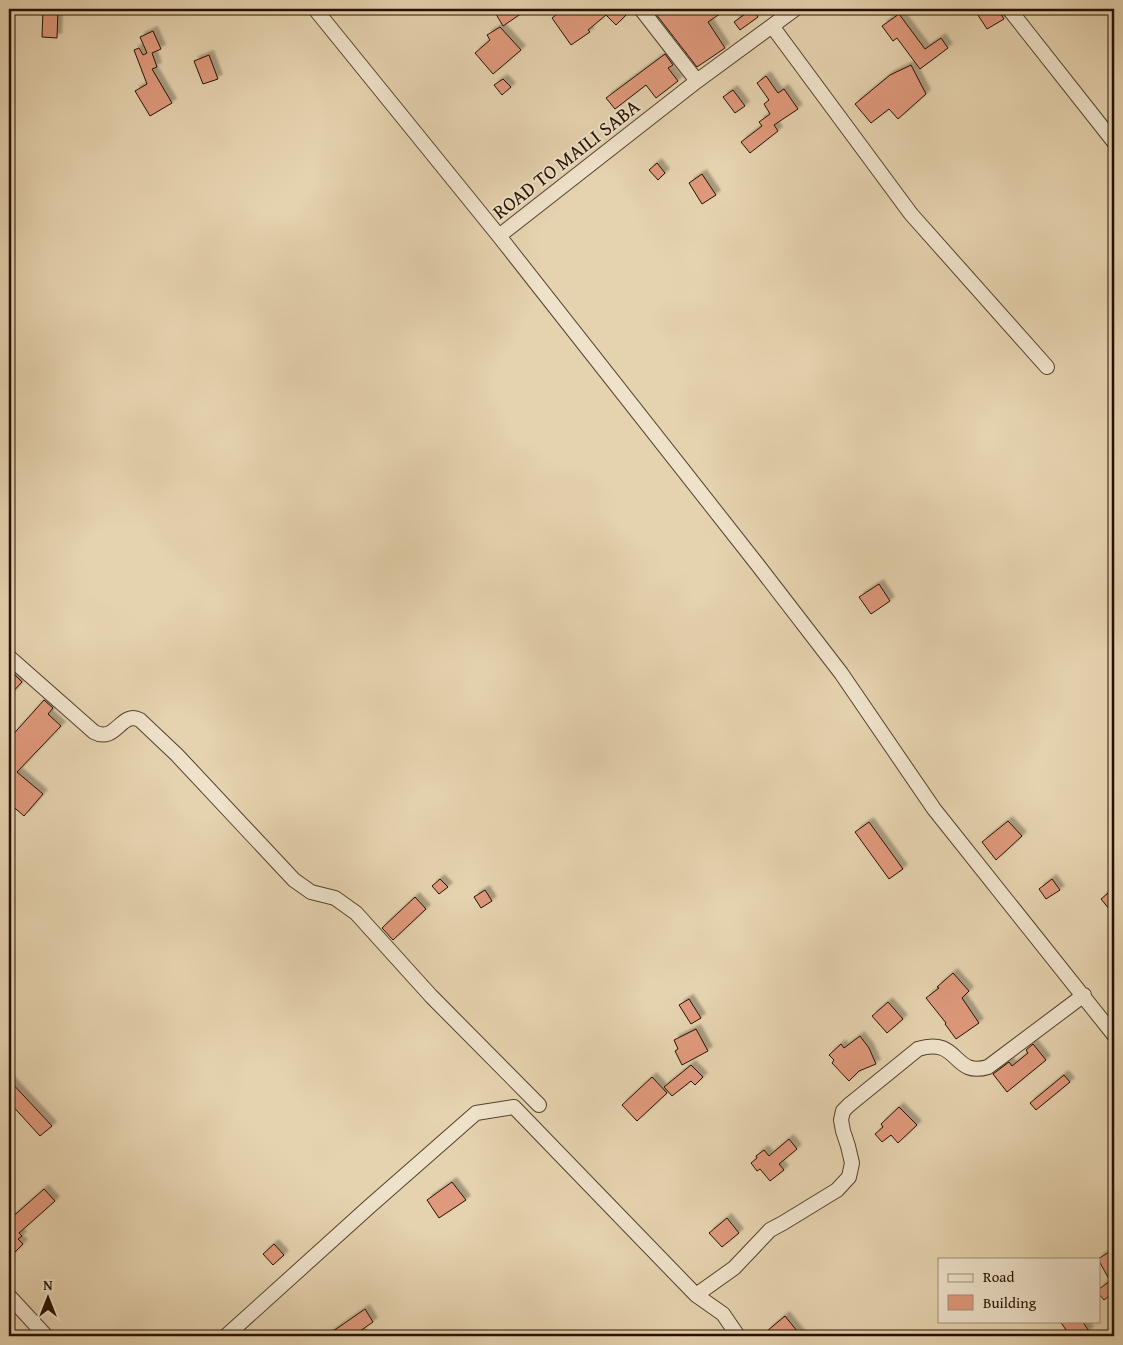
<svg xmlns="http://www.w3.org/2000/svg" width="1123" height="1345" font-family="'Gentium Book Plus',serif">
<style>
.building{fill:#df997b;stroke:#251000;filter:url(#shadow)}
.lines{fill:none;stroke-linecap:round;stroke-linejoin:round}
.minor-casing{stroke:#55402c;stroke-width:16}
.minor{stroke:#eee2ca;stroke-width:14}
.labels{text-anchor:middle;stroke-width:4;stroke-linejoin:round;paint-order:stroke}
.street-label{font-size:20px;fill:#251000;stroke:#eee2ca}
</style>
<defs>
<filter id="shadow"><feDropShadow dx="4.5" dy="-4.5" stdDeviation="1" flood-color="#0004"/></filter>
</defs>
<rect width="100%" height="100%" fill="#e5d2ae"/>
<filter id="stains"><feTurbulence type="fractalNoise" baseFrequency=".004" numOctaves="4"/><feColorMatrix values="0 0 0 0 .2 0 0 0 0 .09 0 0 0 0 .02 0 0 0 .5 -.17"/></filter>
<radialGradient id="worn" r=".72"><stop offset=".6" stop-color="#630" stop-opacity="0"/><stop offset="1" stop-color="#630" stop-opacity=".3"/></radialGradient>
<path class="building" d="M43,9l15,1 -1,28 -15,-1z
M493,9h35l-25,17z
M551,9h81l-16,16 -10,-10 -18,15 2,2 -19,13 -19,-27 4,-3z
M652,9h75l-19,13 17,26 -28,19z
M752,9l6,8 -18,13 -6,-8z
M974,9h23l7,10 -17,10z
M899,14l26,35 16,-11 7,10 -28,21 -23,-31 -4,3 -11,-15z
M500,27l21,23 -28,24 -18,-21 15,-13 -3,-5z
M153,31l8,18 -9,4 5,14 -5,2 20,34 -22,13 -15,-25 12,-7 -13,-34 5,-2 4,7 4,-2 -7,-16z
M665,54l8,11 -5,3 10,13 -22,17 -10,-13 -31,24 -9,-11z
M209,55l9,24 -15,5 -9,-23z
M911,65l15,29 -28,25 -9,-10 -18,14 -16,-19 35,-29z
M766,76l12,17 6,-4 14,20 -24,16 4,6 -28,22 -9,-11 21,-16 -3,-4 11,-8 -6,-10 5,-4 -12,-17z
M503,79l8,8 -9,8 -8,-10z
M733,90l12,16 -10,7 -12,-16z
M657,163l8,10 -7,7 -9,-10z
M702,174l14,21 -14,9 -13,-21z
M879,584l11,17 -19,13 -12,-17z
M9,669l13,13 -13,14z
M44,700l9,8 -5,6 13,12 -44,46 26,22 -19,22 -15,-13v-64z
M1008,821l14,15 -26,24 -14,-18z
M869,822l34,47 -14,10 -34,-47z
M440,879l8,8 -9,7 -7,-8z
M1052,879l8,11 -14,9 -7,-10z
M1114,888v27l-13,-16z
M485,890l7,11 -11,7 -7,-11z
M415,897l11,12 -33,31 -11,-12z
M953,973l16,18 -7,7 17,25 -23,16 -11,-15 1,-1 -20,-25 13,-10 -2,-1z
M689,999l12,19 -10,6 -12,-19z
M888,1002l15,17 -16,14 -15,-17z
M696,1029l12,22 -26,14 -7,-14 3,-2 -4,-9z
M860,1036l9,12 7,16 -17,7 -10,10 -17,-18 2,-3 -5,-5 12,-11 3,4z
M1033,1044l13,16 -39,32 -14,-18 16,-12 3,4 16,-13 -2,-3z
M691,1065l12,12 -8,8 -4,-4 -19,15 -8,-9z
M1064,1075l6,7 -34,28 -6,-7z
M652,1077l15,16 -30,28 -15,-16z
M9,1080l43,46 -12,10 -31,-34z
M899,1107l18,18 -19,18 -7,-8 -9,7 -7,-8 8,-7 -2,-3z
M789,1139l8,10 -18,15 5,6 -14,11 -10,-12 -3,2 -6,-8 6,-5 -1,-2 8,-6 5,6z
M452,1182l14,18 -27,18 -12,-18z
M44,1189l11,12 -36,32 3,3 -4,3 5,5 -14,14v-38z
M727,1218l12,15 -17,14 -13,-14z
M274,1244l10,11 -11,10 -10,-11z
M1114,1249v43l-10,8 -5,-6v-5l11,-8 -12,-22z
M365,1309l8,13 -13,9 3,5h-37z
M785,1316l16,20h-30l-4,-5z
M1060,1321h22l7,10 -7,5h-12z"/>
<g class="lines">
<g class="minor-casing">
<path id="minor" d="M315,9l184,227 258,328 84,109 93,136 180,226
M641,9l56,72
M1009,9l105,133
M772,26l139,188 136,153
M499,236l198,-155 98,-72
M9,657l85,75c22,12 27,-22 46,-12l37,35 117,125 17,12 24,6 21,15 75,83 108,109
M696,1295l38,-27 36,-38 13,-7 54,-33 12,-13 3,-14 -4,-17 -5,-15 -2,-11 2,-9 6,-6 69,-56c42,-13 34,29 70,18l96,-72
M9,1296l37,40
M226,1336l144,-130 106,-93 38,-6 182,188 27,19 15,22"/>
</g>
<use href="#minor" class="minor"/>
</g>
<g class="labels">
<g class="street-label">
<text transform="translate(566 159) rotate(-38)" y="7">ROAD TO MAILI SABA</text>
</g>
</g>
<rect width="1123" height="1345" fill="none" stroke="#e5d2ae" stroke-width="30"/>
<rect x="10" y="10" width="1103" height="1325" fill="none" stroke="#251000" stroke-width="2.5"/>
<rect x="15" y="15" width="1093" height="1315" fill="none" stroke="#251000"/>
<rect x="938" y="1258" width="162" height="65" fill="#eee2ca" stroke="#9e8e79"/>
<rect x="948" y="1274" width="25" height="8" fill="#eee2ca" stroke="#9e8e79"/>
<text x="983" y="1282" font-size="15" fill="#251000">Road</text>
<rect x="948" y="1295" width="25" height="15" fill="#df997b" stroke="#9e8e79"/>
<text x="983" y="1308" font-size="15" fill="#251000">Building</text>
<g transform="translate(48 1298)" stroke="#eee2ca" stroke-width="4" paint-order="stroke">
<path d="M0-4L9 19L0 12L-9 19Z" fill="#251000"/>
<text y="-8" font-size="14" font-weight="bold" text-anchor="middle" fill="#251000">N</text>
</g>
<rect width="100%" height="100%" filter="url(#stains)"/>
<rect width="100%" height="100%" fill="url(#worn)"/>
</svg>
